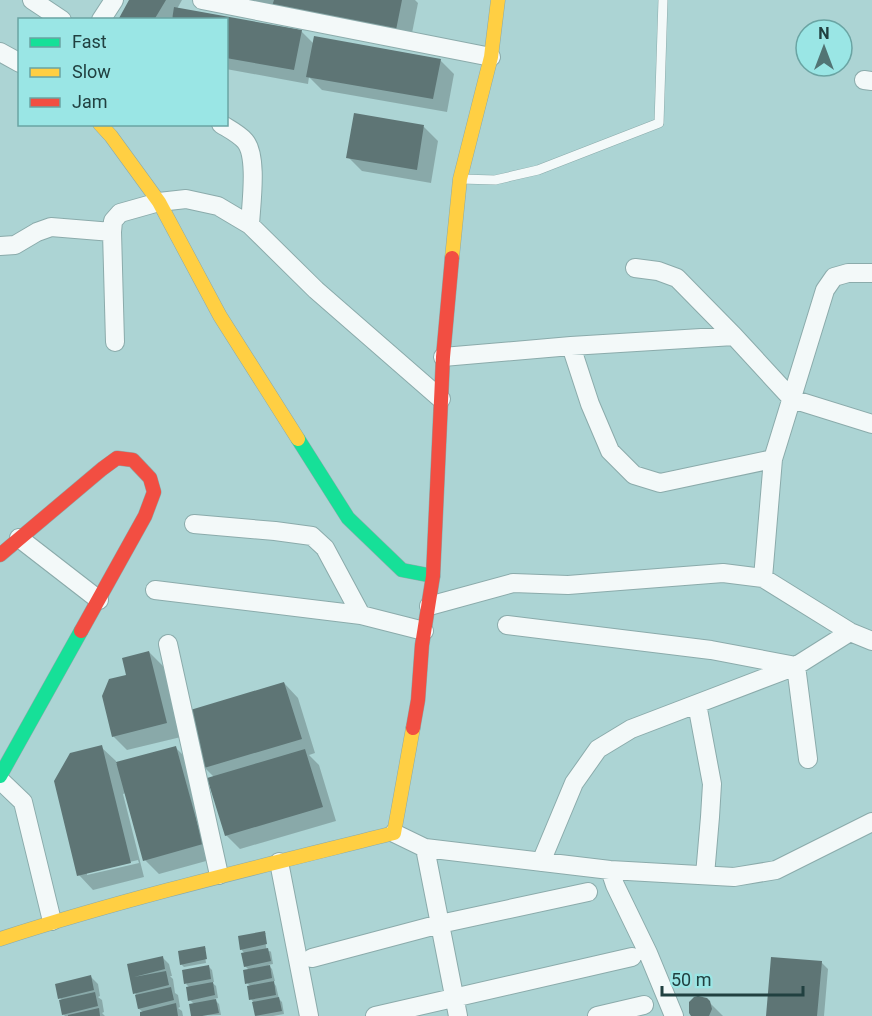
<svg xmlns="http://www.w3.org/2000/svg" width="872" height="1016" font-family="Roboto,sans-serif">
<style>
.shadow{fill:#0003;fill-rule:evenodd}
.building{fill:#5e7575}
.lines{fill:none;stroke-linecap:round;stroke-linejoin:round}
.lane-casing{stroke:#8babab;stroke-width:10}
.street-casing{stroke:#8babab;stroke-width:20}
.fast-casing{stroke:#8babab;stroke-width:15}
.slow-casing{stroke:#8babab;stroke-width:15}
.jam-casing{stroke:#8babab;stroke-width:15}
.lane{stroke:#f3f9f9;stroke-width:9}
.street{stroke:#f3f9f9;stroke-width:18}
.fast{stroke:#16e098;stroke-width:14}
.slow{stroke:#ffcf43;stroke-width:14}
.jam{stroke:#f24e42;stroke-width:14}
</style>
<rect width="100%" height="100%" fill="#acd4d4"/>
<path class="shadow" d="M131,0h51l-5,9 124,22 13,13 126,16 14,14 -7,38 -125,-22 -13,-13 -1,7 -82,-15v-49l-52,-6 -3,6h-51z
M207,0h208l3,3 -8,40z
M355,115l69,12 14,14 -7,42 -69,-12 -14,-14z
M149,652l14,14 18,71 -54,13 -14,-14 15,-60z
M284,683l14,15 17,55 -6,2 10,10 17,56 -96,28 -14,-14 -11,-57 -10,-10z
M101,747l15,14v3l60,-16 14,14 27,96 -58,16 -14,-14 -19,-67 -3,1 21,83 -51,13 -14,-15zM138,860l1,3 -52,12v-3z
M264,932l2,2h-2l3,18 3,-1 1,1 2,12 -5,1 4,4 3,12h-3l4,5 3,13 3,3 2,12 -11,2h-17l-2,-13 -3,-4v-12l-4,-4 2,-13 -4,-4v-12l-4,-5z
M204,947l2,2h-2l2,14 -22,4 -3,-3z
M162,957l7,7 3,12h-2l3,3 2,14 3,2 2,12 -2,1 4,3 1,5h-41l1,-4 -4,-3 -10,-44z
M821,962l7,7 -4,47h-56z
M209,967l3,3 2,12h-3l5,4 2,12 -4,1 5,5 2,11 -28,1 1,-12 -4,-4v-12l-4,-4z
M91,977l7,7 2,12 -2,1 4,3 2,12 -2,1 3,3h-40l-2,-2v-13l-3,-3z
M706,999l17,17h-30z"/>
<path class="building" d="M129,0h37l-12,20h-36z
M274,0h128l-6,30 -124,-24z
M174,7l128,23 -8,40 -68,-12v-38h-54z
M314,36l127,23 -8,40 -127,-22z
M354,113l70,12 -7,45 -71,-12z
M149,651l18,72 -55,14 -10,-41 7,-17 17,-4 -4,-17z
M284,682l18,57 -98,29 -17,-57z
M102,745l29,118 -54,13 -23,-95 16,-28z
M176,746l27,98 -60,17 -27,-99z
M305,749l18,58 -98,29 -18,-58z
M265,931l2,13 -27,6 -2,-14z
M205,946l2,13 -27,6 -2,-14z
M268,948l3,13 -27,6 -3,-14z
M163,956l2,13 -31,8 32,-6 3,14 -36,9 -6,-30z
M771,957l51,4 -5,55h-51z
M209,965l2,14 -27,5 -2,-14z
M270,965l2,13 -27,6 -2,-14z
M91,975l3,15 -36,9 -3,-15z
M274,981l2,14 -27,5 -2,-14z
M213,982l2,13 -27,6 -2,-14z
M171,987l3,13 -36,9 -3,-14z
M95,992l3,14 -36,9 -3,-15z
M698,996l9,2 3,3 2,8 -3,7h-18l-2,-3v-11l5,-5z
M279,997l3,14 -27,5 -3,-14z
M216,999l3,14 -17,3h-11l-2,-12z
M176,1003l2,13h-38v-4z
M99,1008l1,8h-32v-1z"/>
<g class="lines">
<g class="lane-casing">
<path id="lane" d="M461,179l34,1 43,-10 121,-47 4,-123"/>
</g>
<g class="street-casing">
<path id="street" d="M32,0l30,20
M202,0l289,57
M101,20l13,-20
M0,52l20,11
M864,80l8,1
M221,124c8,5 18,10 24,17 13,15 6,63 5,84
M0,246l15,-1 22,-13 14,-5 61,5
M635,268l23,3 19,7 57,58 58,63 80,25
M115,342l-3,-110 1,-11 7,-8 39,-11 27,-3 32,7 32,19 66,65 125,109
M571,346l19,58 20,47 24,24 26,8 113,-24
M443,357l128,-11 163,-10
M194,524l81,7 37,5 13,12 36,67
M19,538l80,62
M763,578l10,-119 52,-169 9,-13 14,-4h24
M155,590l206,25 63,16
M429,606l84,-23 55,2 155,-12 40,5 87,54 22,9
M507,625l204,25 85,16 12,93
M168,644l51,231
M697,704l15,80 -2,33 -5,58
M0,780l23,22 29,119
M394,833l31,15 185,22 124,7 42,-7 96,-48
M425,848l33,168
M279,862l30,154
M541,862l33,-79 24,-34 33,-20 165,-63 54,-34
M610,870l5,15 33,68 26,63
M312,958l128,-34 148,-32
M375,1016l257,-59
M597,1016l47,-11"/>
</g>
<g class="fast-casing">
<path id="fast" d="M298,439l50,79 54,52 31,6
M0,776l81,-145"/>
</g>
<g class="slow-casing">
<path id="slow" d="M100,124l11,12 48,66 61,114 78,123
M452,258l8,-79 31,-122 7,-57
M0,939c130,-42 262,-73 394,-106l19,-105"/>
</g>
<g class="jam-casing">
<path id="jam" d="M0,555l102,-86 15,-11 16,2 17,18 4,14 -9,24 -64,115
M413,728l5,-28 4,-55 11,-69 10,-219 9,-99"/>
</g>
<use href="#lane" class="lane"/>
<use href="#street" class="street"/>
<use href="#fast" class="fast"/>
<use href="#slow" class="slow"/>
<use href="#jam" class="jam"/>
</g>
<rect x="18" y="18" width="210" height="108" fill="#9ae6e5" stroke="#6aa4a3" stroke-width="1.5"/>
<rect x="30" y="38" width="30" height="9" fill="#16e098" stroke="#6aa4a3" stroke-width="1.5"/>
<text x="72" y="48" font-size="18" fill="#214040">Fast</text>
<rect x="30" y="68" width="30" height="9" fill="#ffcf43" stroke="#6aa4a3" stroke-width="1.5"/>
<text x="72" y="78" font-size="18" fill="#214040">Slow</text>
<rect x="30" y="98" width="30" height="9" fill="#f24e42" stroke="#6aa4a3" stroke-width="1.5"/>
<text x="72" y="108" font-size="18" fill="#214040">Jam</text>
<g transform="translate(824 48)"><circle r="28" fill="#9ae6e5" stroke="#6aa4a3" stroke-width="1.5"/>
<path d="M0-4.5L10 22L0 15L-10 22Z" fill="#527474"/>
<text y="-9" font-size="16" font-weight="bold" text-anchor="middle" fill="#214040">N</text>
</g>
<path d="M662 986v9h141v-9" fill="none" stroke="#214040" stroke-width="3"/>
<text x="671" y="986" font-size="18" fill="#214040" stroke="#9ae6e5" stroke-width="4.5" paint-order="stroke">50 m</text>
</svg>
